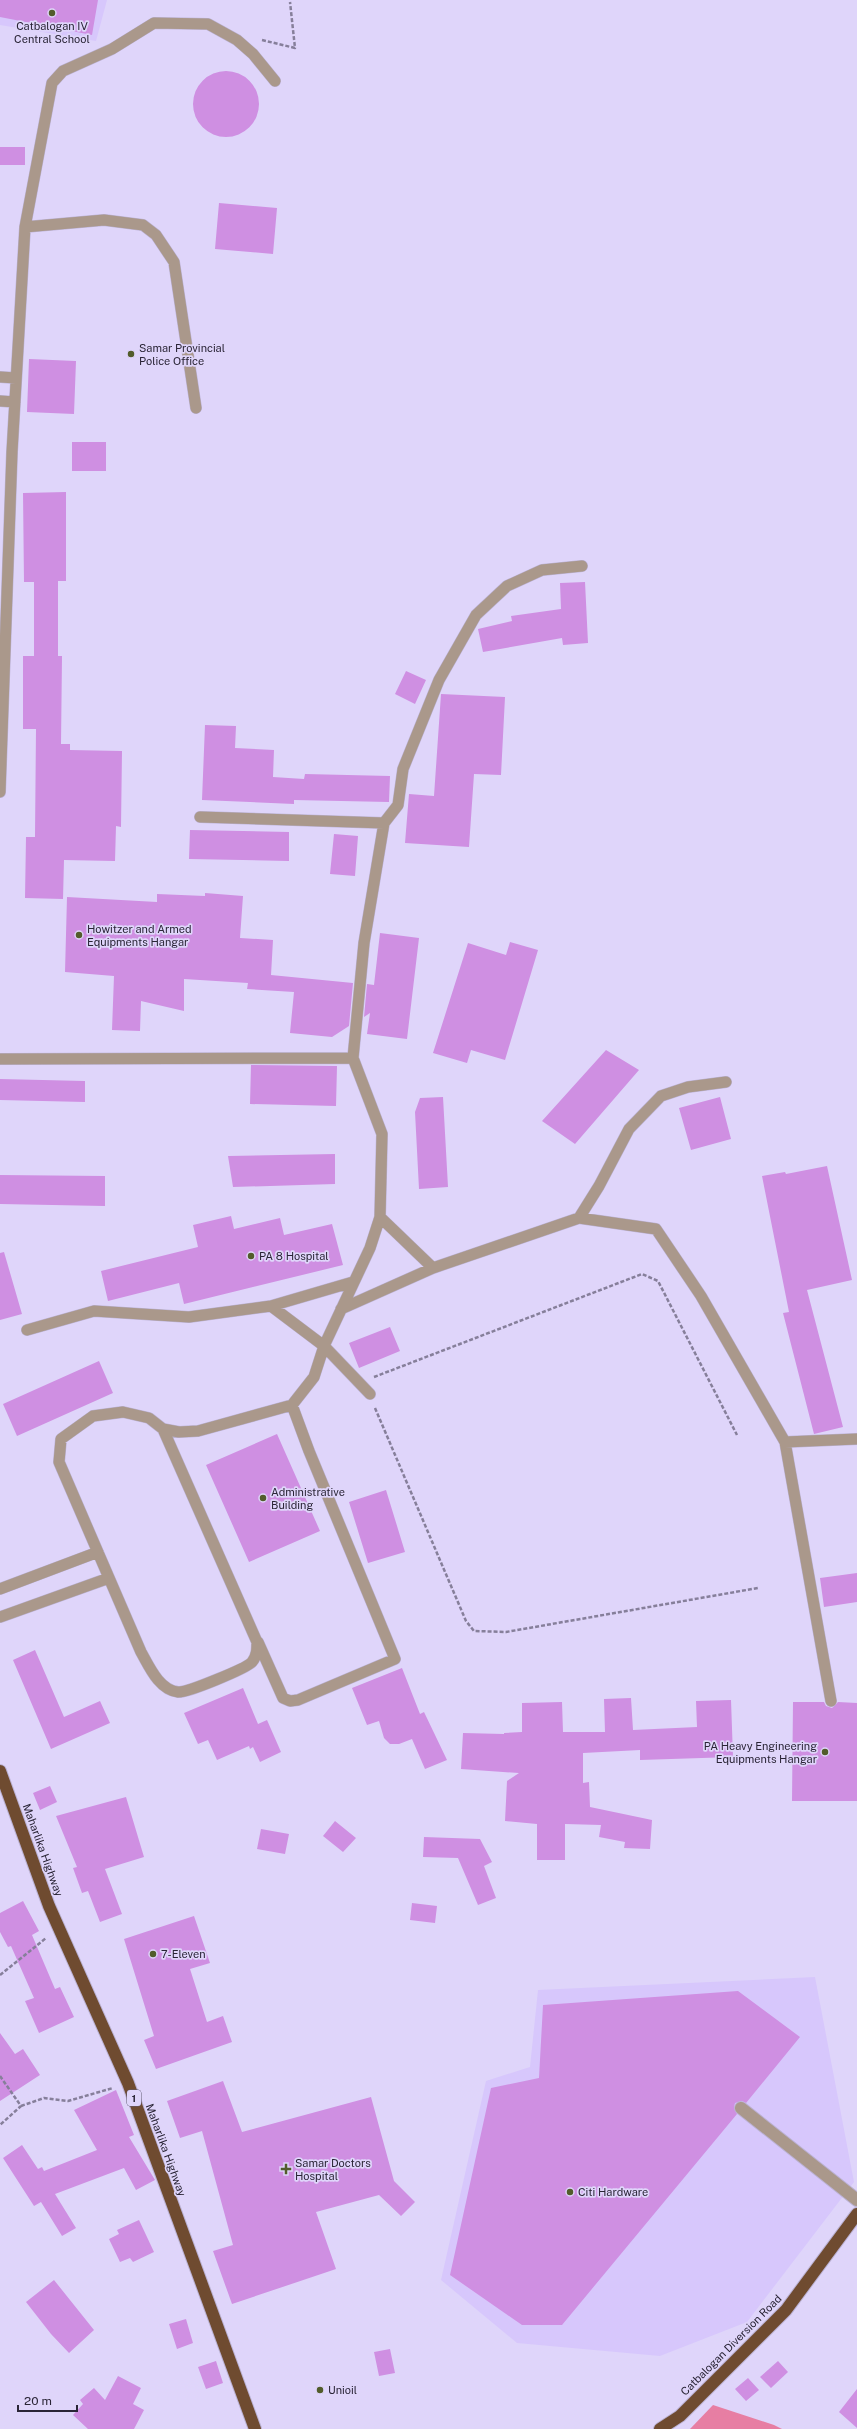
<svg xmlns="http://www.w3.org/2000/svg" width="857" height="2429" font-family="'Public Sans',sans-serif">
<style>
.built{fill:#d7c7fc}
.forest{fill:#e77ea3}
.building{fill:#cf8fe2}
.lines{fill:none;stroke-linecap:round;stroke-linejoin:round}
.lane-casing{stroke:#bbb2d3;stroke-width:12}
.street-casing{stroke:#bbb2d3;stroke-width:14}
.highway-casing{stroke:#bbb2d3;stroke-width:14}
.path{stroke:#867f9a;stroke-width:2.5;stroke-dasharray:4 2;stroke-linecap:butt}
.lane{stroke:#aa988b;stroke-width:11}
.street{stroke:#aa988b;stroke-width:12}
.highway{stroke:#6f4b30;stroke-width:12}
.poi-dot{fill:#525c2b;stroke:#dfd5fa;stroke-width:1.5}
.labels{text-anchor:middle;stroke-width:3.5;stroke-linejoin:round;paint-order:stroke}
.shield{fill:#dfd5fa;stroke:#605a71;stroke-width:1}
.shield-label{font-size:10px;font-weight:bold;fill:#2a2536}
.poi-label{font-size:11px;fill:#2a2536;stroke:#dfd5fa;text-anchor:start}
.street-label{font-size:11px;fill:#2a2536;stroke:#dfd5fa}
</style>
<rect width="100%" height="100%" fill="#dfd5fa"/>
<path class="built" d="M0,0h107l-11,41 -96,-16z
M815,1977l39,205 -107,140 -87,34 -143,-13 -76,-63 45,-199 44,-14 8,-77z"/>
<path class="forest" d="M713,2405l61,20 8,4h-92z"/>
<path class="building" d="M0,0h98l-6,35 -92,-18z
M193 104a33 33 0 1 1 66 0a33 33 0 1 1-66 0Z
M0,147h25v18h-25z
M219,203l58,5 -4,46 -58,-5z
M29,359l47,2 -2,53 -47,-2z
M72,442h34v29h-34z
M66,492v89h-8v75h4l-1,88h9v6l52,1 -1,76 -5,-1 -1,35 -51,-1 -1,39 -38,-1 1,-61h9l1,-108h-13v-73h11v-74h-10l-1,-89z
M585,582l3,61 -25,2 -1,-7 -79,14 -5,-23 34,-8 -1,-5 50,-7 -1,-26z
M406,671l20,9 -11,24 -20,-10z
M441,694l64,3 -4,78 -27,-1 -5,73 -64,-4 4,-49 25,2z
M205,725l31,1 -1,22 39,2 -1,27 31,2 1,-5 85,2 -1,26 -95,-2v4l-92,-4z
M190,830l99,2v29l-100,-2z
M334,834l24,2 -3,40 -25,-2z
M205,893l38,3 -3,42 33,2 -2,35 82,8 -4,43 -17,11 -42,-4 4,-41 -47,-3 1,-6 -64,-4v32l-43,-10 -1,30 -28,-1 2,-54 -49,-4 2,-75 90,5v-8l48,2z
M380,933l39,5 -12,101 -40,-5 3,-21 -6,4 3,-33 7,1z
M510,942l28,8 -33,110 -34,-10 -4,13 -34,-10 35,-110 38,12z
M606,1050l33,20 -64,74 -33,-23z
M251,1065l86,1 -1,40 -86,-2z
M0,1079l85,2v21l-85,-2z
M443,1097l5,90 -29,2 -4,-77 5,-14z
M720,1097l11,42 -40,11 -12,-42z
M335,1154v30l-102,3 -5,-31z
M827,1166l25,114 -45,10 36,137 -29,7 -31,-121 6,-1 -27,-136 23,-4 1,2z
M0,1175l105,1v30l-105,-2z
M231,1216l3,13 46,-11 4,17 48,-11 11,41 -159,39 -5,-21 -71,18 -7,-30 97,-24 -5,-22z
M4,1252l18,62 -22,6v-67z
M390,1327l10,24 -41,17 -10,-25z
M99,1361l14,32 -96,43 -14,-32z
M277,1434l43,97 -71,31 -43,-97z
M386,1490l19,62 -37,11 -19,-61z
M857,1573v29l-33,5 -4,-29z
M35,1650l29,67 36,-16 10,22 -59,26 -38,-89z
M402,1668l18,46 4,-2 23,48 -22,9 -13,-30 -13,5h-9l-6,-6 -5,-17 -12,4 -15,-37z
M243,1688l15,36 9,-4 14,32 -21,10 -7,-15 -3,2 -1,-3 -32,14 -9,-20 -10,4 -14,-31z
M631,1698l2,32 64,-3 -1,-26 35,-1 2,57 -93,3v-10l-57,3v30l6,-1 1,25 62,13 -2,29 -26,-1 1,-6 -26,-5 2,-12 -36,-1v36h-28v-36l-32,-3 2,-40 12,-8 -58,-4 2,-36 41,1v-1l18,-1v-29l40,-1 1,30h42l-1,-33z
M793,1702h31l2,4 6,2 6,-6 19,1v98h-65z
M50,1786l7,16 -17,8 -7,-17z
M126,1797l18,60 -39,12 17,45 -22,8 -12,-31 -6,2 -9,-25 4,-1 -21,-51z
M335,1821l21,17 -13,14 -20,-16z
M261,1829l28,5 -4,20 -28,-5z
M424,1837l56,2 12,23 -8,4 12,32 -18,7 -20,-47 -35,-1z
M23,1901l16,30 -7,4 23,54 5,-2 14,30 -35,16 -14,-32 9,-3 -23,-52 -3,1 -8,-15v-19z
M412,1903l25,3 -2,17 -25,-3z
M194,1916l16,47 -20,6 17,53 16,-6 9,26 -76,27 -12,-29 10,-4 -30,-97z
M738,1991l62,46 -54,66 -4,-2 -7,2 -1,4 3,7 -175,211h-40l-72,-50 41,-187 48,-10 4,-73z
M0,2033l15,21 8,-5 17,26 -40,26z
M223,2081l19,51 129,-35 23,84 21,21 -14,14 -22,-21 -63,17 20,57 -104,35 -19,-53 20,-6 -31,-114 -22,7 -13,-37z
M116,2090l18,45 -5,2 26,43 -19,10 -12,-22 -69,26 21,34 -14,8 -21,-34 -7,4 -31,-48 19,-13 16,24 4,-2 2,4 53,-21 -23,-40z
M139,2220l15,32 -21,10 -3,-4 -10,4 -11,-23 10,-5 -2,-4z
M54,2280l40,50 -25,23 -18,-19 -25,-32z
M186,2319l7,24 -16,6 -8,-25z
M390,2349l5,24 -16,3 -5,-24z
M216,2361l7,22 -17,6 -8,-22z
M778,2361l10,11 -17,16 -11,-11z
M118,2376l23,12 -8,16 11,6 -10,19h-46l-15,-14 10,-11 -3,-4 14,-12 11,12z
M748,2378l11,12 -13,11 -11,-12z
M857,2389v39l-18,-16z"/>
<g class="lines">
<g class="lane-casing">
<path id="lane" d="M25,227l79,-7 39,5 13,10 18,27 22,146
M0,377l16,1
M0,401l15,1
M0,792l12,-340 13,-225 27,-144 11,-12 49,-22 42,-26 54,1 29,16 16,14 22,27
M200,817l184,6
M0,1059l353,-1
M380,1217l53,51
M579,1218l20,-32 30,-57 32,-33 27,-9 38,-5
M271,1306l53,40 46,48
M341,1309l92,-41 146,-50 77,11 45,67 84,146 46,259
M27,1330l67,-19 95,6 82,-11 82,-24
M163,1429l94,213c0,7 0,14 -5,20 -5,6 -65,31 -74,30 -19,-2 -29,-26 -37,-40l-82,-190 2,-23 32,-23 30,-4 26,6 14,11 16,3 19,-1 94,-26 22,-28 10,-31 46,-98 10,-31 2,-83 -29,-76 11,-115 20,-120 14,-18 5,-36 36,-89 37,-65 31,-29 35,-16 40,-4
M785,1442l72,-3
M0,1589l98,-37
M0,1617l109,-39
M258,1642l25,56 7,3 8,-1 97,-41 -86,-208 -17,-46"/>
</g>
<g class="street-casing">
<path id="street" d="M741,2108l116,92"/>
</g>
<g class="highway-casing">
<path id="highway" d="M0,1771l49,135 79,177 127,346
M660,2429l20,-13 106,-106 71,-96"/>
</g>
<path class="path" d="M262,40l33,8 -5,-46
M374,1377l268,-103 16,7 79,154
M375,1408l91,213 8,10 32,1 252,-44
M0,1975l46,-37
M0,2076l21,30 -21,19
M21,2106l23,-8 24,3 45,-13"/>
<use href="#lane" class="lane"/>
<use href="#street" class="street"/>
<use href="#highway" class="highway"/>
</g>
<g class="poi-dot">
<circle cx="52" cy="13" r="4"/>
<circle cx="131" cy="354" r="4"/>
<circle cx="79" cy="935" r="4"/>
<circle cx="251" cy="1256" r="4"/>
<circle cx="263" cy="1498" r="4"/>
<circle cx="825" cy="1752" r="4"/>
<circle cx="153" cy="1954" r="4"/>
<path d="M284 2163h4v4h4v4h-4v4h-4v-4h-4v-4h4z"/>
<circle cx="570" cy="2192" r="4"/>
<circle cx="320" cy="2390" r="4"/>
</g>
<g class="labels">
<rect class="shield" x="127" y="2090" width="14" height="16" rx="3"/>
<g class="shield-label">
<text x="134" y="2102">1</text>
</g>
<g class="poi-label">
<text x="52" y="30" text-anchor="middle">Catbalogan IV<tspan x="52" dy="13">Central School</tspan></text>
<text x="139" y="352">Samar Provincial<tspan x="139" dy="13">Police Office</tspan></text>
<text x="87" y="933">Howitzer and Armed<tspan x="87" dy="13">Equipments Hangar</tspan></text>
<text x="259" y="1260">PA 8 Hospital</text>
<text x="271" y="1496">Administrative<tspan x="271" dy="13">Building</tspan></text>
<text x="817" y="1750" text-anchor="end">PA Heavy Engineering<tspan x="817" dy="13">Equipments Hangar</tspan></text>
<text x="161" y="1958">7-Eleven</text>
<text x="295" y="2167">Samar Doctors<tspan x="295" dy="13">Hospital</tspan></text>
<text x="578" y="2196">Citi Hardware</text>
<text x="328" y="2394">Unioil</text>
</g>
<g class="street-label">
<text transform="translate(43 1850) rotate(70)" y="4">Maharlika Highway</text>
<text transform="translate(166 2150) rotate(70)" y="4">Maharlika Highway</text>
<text transform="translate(731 2345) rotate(-45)" y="4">Catbalogan Diversion Road</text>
</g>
</g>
<path d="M18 2405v6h59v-6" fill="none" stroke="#2a2536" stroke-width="2"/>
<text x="24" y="2405" font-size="12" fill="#2a2536" stroke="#dfd5fa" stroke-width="3" paint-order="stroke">20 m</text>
</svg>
